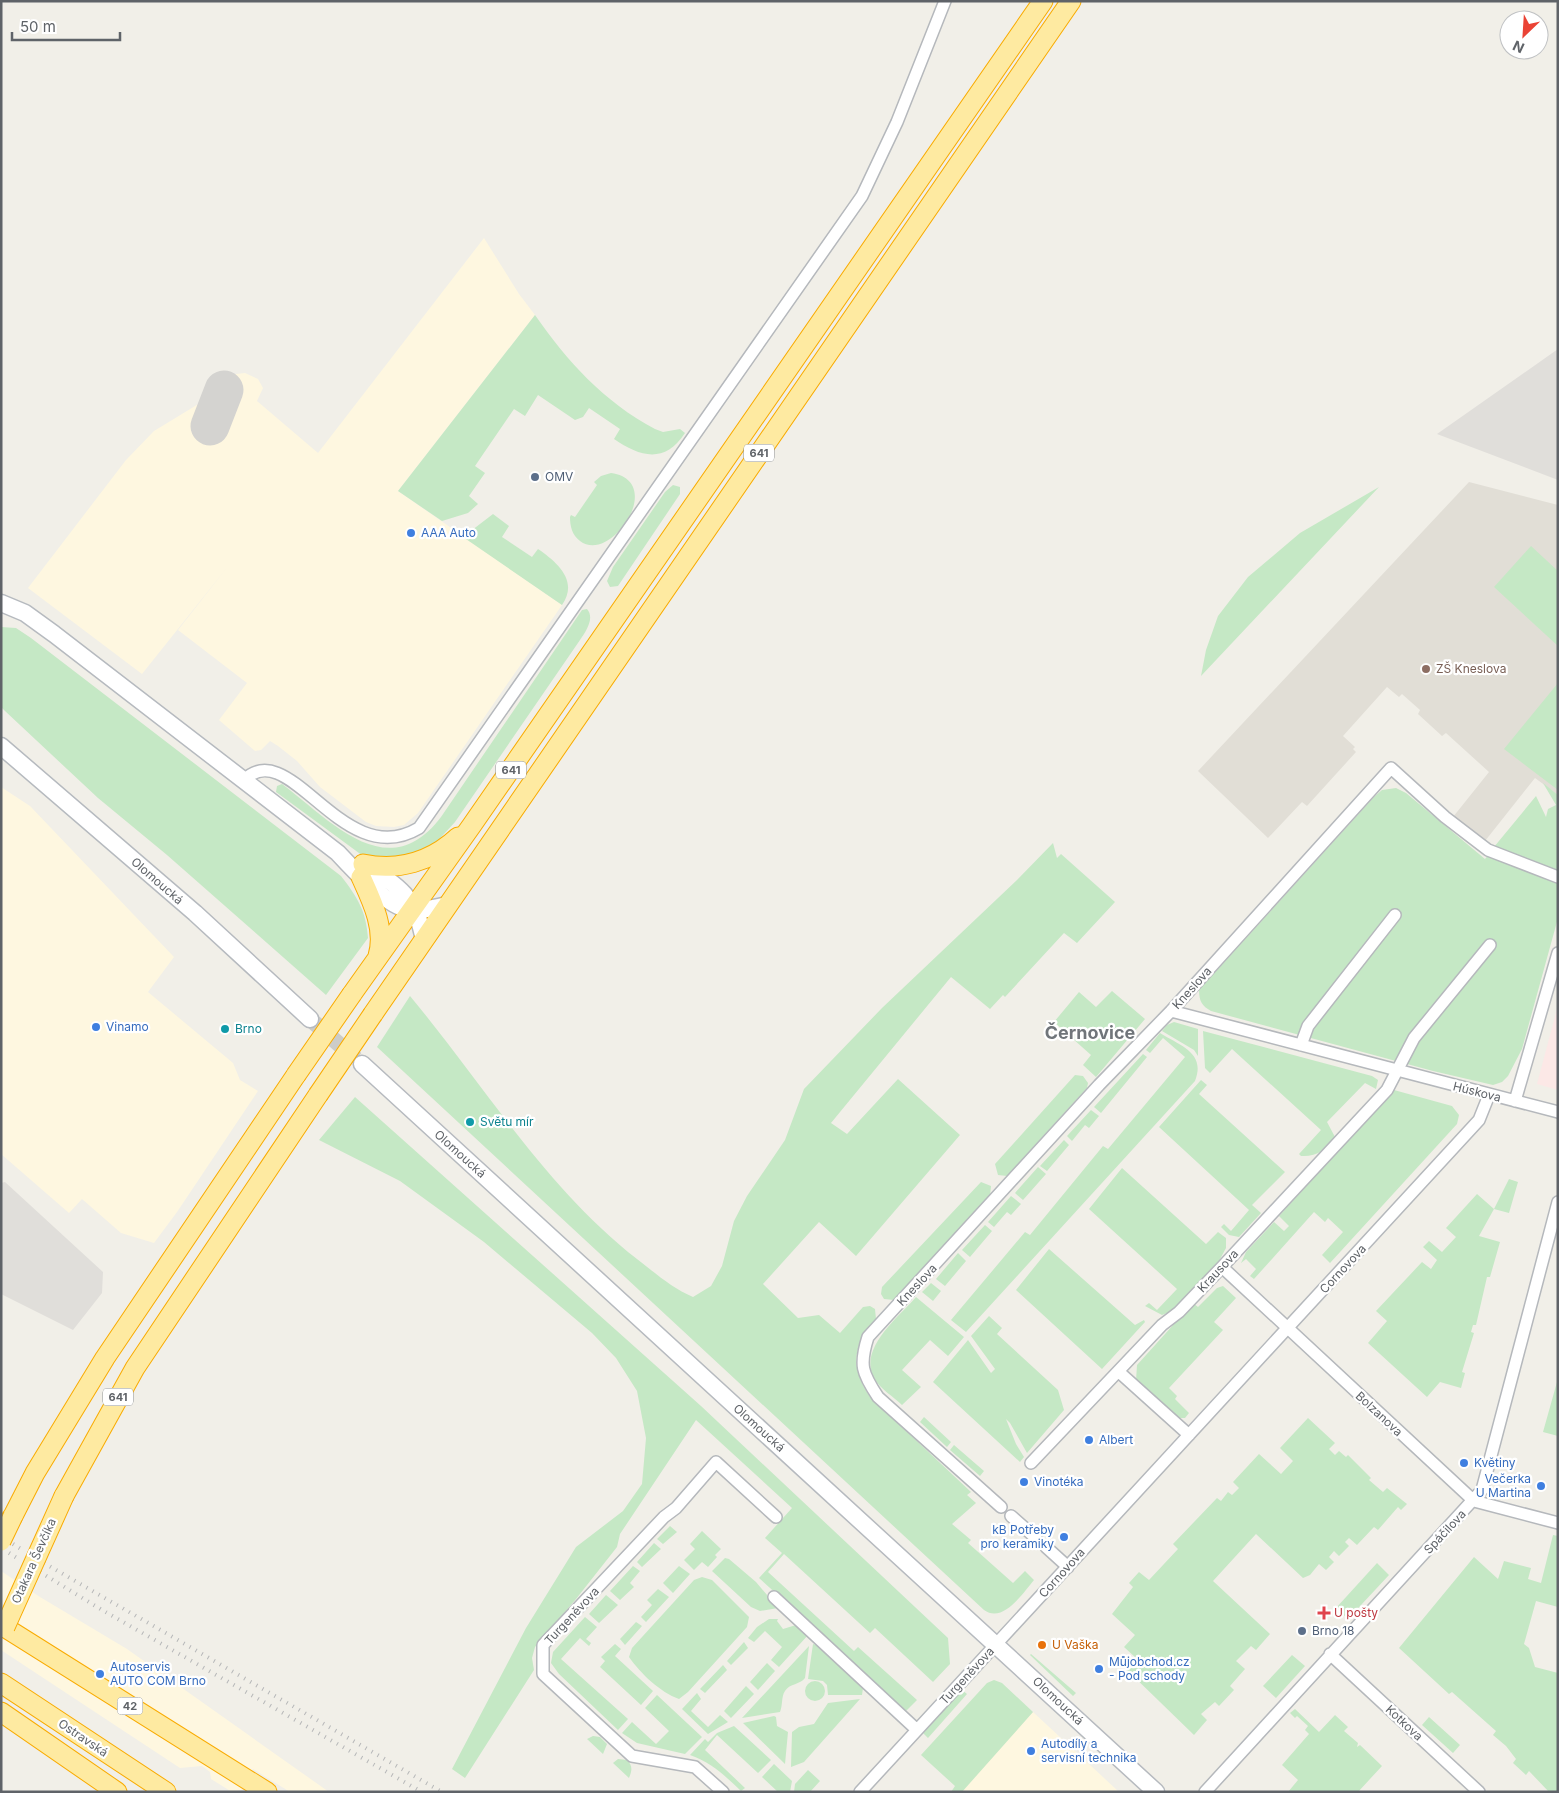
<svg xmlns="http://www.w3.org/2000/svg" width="1559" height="1793" font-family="Inter,sans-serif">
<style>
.commercial{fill:#fef7e0}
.industrial{fill:#e0deda}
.education{fill:#e1ded6}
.medical{fill:#fce8e6}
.green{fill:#c5e8c5}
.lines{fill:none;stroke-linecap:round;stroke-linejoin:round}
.taxiway{stroke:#d4d3d0;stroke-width:39}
.secondary-tunnel{stroke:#ccccc8;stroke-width:16;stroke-dasharray:16 8;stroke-linecap:butt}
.minor-casing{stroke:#b5b8bc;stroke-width:14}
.secondary-casing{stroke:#b6babf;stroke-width:19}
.trunk-casing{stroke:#f9ab00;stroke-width:21}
.minor{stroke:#fff;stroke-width:11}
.secondary{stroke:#fff;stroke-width:16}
.trunk{stroke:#feeaa1;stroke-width:19}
.rail{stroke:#b6b7b8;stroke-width:4;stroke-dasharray:1 6;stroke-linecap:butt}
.trunk-bridge-casing{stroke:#f9ab00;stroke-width:21;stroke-linecap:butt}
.trunk-bridge{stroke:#feeaa1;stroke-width:19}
.service-dot{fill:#5c6f8a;stroke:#fff;stroke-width:2}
.shop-dot{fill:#3f7fe0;stroke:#fff;stroke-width:2}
.education-dot{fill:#8d6e63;stroke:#fff;stroke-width:2}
.culture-dot{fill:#0f9aa8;stroke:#fff;stroke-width:2}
.health-dot{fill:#e0444e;stroke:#fff;stroke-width:2}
.food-dot{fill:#e8710a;stroke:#fff;stroke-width:2}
.labels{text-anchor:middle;stroke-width:4.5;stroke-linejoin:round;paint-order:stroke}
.shield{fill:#fff;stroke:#8f9295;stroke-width:1}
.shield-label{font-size:11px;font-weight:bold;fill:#5f6368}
.service-label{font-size:12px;fill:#4e5e75;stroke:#fff;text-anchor:start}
.shop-label{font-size:12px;fill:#366cbe;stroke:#fff;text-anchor:start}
.education-label{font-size:12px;fill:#785e54;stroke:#fff;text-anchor:start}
.street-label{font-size:12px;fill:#5f6368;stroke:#fff}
.culture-label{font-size:12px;fill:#0d838f;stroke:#fff;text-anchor:start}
.health-label{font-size:12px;fill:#be3a42;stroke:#fff;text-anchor:start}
.food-label{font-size:12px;fill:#c56008;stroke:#fff;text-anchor:start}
.district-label{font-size:18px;font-weight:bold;fill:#70757a;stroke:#fff}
</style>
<rect width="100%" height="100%" fill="#f1efe8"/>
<path class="commercial" d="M484,238l35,56 16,21 -137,176 164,114 -144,208 -14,12 -10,2 -18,-1 -10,-4 -46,-35 -23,-26 -19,-15 -8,-5 -9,9 -6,1 -36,-31 28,-37 -69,-53 51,-65 -87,109 -114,-86 98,-128 28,-29 51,-31 31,-26 9,-1 13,6 5,9 -6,13 61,52z
M1,787l29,19 144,151 -26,35 85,71 7,17 18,11 -81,121 -23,31 -33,-10 -39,-34 -13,14 -68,-59z
M1,1571l39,26 87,52 202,143h-39l-37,-23 -11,21 -10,2 -21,-13 -1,-7 -8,-6 -22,2 -173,-114 -6,-4z
M1033,1712l56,52 30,28 -159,-1z"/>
<path class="industrial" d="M1558,349v131l-121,-46z
M5,1182l98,90 -1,21 -29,37 -72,-36v-111z"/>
<path class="education" d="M1469,482l89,23v290l-23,-17 -50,63 -32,-24 36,-45 -43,-39 -4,3 -24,-22 2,-4 -18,-16 -3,3 -12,-10 -44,49 12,11 -2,2 3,3 -49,54 -5,-4 -34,36 -70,-67z"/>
<path class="medical" d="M1558,1005v85l-21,-6z"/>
<path class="green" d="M535,315c32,46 69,87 120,114l8,3 17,-3 5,4c-20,31 -45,24 -71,6l6,-10 -31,-21 -6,9 -8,3 -37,-25 -13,21 -11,-7 -39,57 10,7 -16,23 9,8 -10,9 -26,8 -44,-30z
M611,473c56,8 0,92 -31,68 -8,-6 -10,-15 -10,-24l1,-2 4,2 22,-32 -3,-3 7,-6z
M673,485l7,2v7l-62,92 -8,1 -3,-6 6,-14 52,-75z
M1379,487l-178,189 5,-26 12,-34 30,-39 52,-44z
M493,514l16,12 -7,11 30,20 6,-8c19,13 41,32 24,56l-99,-68z
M1531,546l27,25v75l-64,-59z
M587,609c8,9 -1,22 -7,31l-125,182 -23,25 -28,12 -41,-3 -87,-64 1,-6 5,-2c49,37 106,103 159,33l141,-207z
M1,627l15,1 15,10 310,238c17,22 25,35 27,62l-42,57 -159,-140 -69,-57 -93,-87 -4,-4z
M1558,683v107l-54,-41z
M1543,783l15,12v78l-64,-26 42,-51 10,21 2,-8 8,-4z
M1396,788l10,5 79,66 4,-5 69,30v34l-36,131 -14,27 -6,6 -9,3 -60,-14 -222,-60c-9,-5 -12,-10 -12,-21l175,-193 8,-7z
M1053,843l4,15 4,-4 54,48 -38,41 -13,-10 -59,64 -2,-2 -13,14 -39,-32 -120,146 16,11 51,-55 62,56 -104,121 -37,-34 -56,62 35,34 21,-3 21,18 23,-26 7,-1 5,3 1,10c-23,28 -27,46 -6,78l101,95 -4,3 9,8 -24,21 19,16 -3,3 45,40 12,-12 9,9c-11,13 -31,44 -50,30l-607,-563 33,-51c74,89 135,191 227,263 18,14 35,29 56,38l18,-11 11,-20 12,-45 13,-25 38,-56 19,-51 78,-81 135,-128z
M1112,991l33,28 -49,58 -13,-12 8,-10 -37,-33 25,-30 17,15z
M1174,1022l24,7v27l-4,-6 -32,-19 5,-6z
M1203,1031l169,45 6,4 -2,9 -11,-6 -38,39 8,15c-8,13 -19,20 -34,19l-2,-2 22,-24 -89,-81 -22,24 -5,-5z
M1160,1033c21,13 46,20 35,48l-229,251 -15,-12 74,-88 5,3 73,-89 5,3 77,-92 -22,-19 -13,15 -4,-3z
M1143,1054l4,3 -46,56 -7,-6z
M1075,1075l8,1 5,7 -1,5 -80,88 -9,-1 -3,-11z
M1201,1080l6,5 -8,9 86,78 -33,33 9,8 -22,24 -10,-2 -8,-8 3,-3 7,7 18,-21 -90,-83z
M1394,1090l58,16 7,9 -2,9 -127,139 -8,-8 21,-23 -15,-14 -3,4 -11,-10 -60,67 -4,-3 6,-7 -10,-10 -5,4 5,-11 28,-30 10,9 5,-5 -10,-10z
M355,1097l346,309 247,232 2,26 -17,18 -58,-54 -5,5 -86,-79 -16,18 86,79 4,-4 59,53 -11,11 -147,-133 23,-25 -17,-15 27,-30 -96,-88 -76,114 -3,13 -41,52 -41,48 -3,11 2,12 -69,108 -13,-9 74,-141 50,-81 47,-36 19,-27 4,-46 -9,-47 -21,-33 -24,-25 -108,-91 -84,-61 -81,-41z
M1091,1110l8,6 -10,12 -4,-3 -13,16 -5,-5z
M1064,1140l5,5 -22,26 -7,-5z
M1038,1167l8,7 -23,26 -8,-7z
M1122,1168l84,76 12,-12 8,6v10l-7,13 -42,48 -15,6 -17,-9 4,-3 8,7 20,-21 -88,-80z
M1509,1179l9,3 -9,31 -15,-4 -15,27 21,6 -10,35h-3l-11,48h-3l-2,7 3,1 -12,39 3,1 -4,15 -21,-6 -13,15 -59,-54 19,-22 -11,-10 46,-49 9,7 6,-9 -14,-13 6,-6 13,11 14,-15 -10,-9 31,-34 17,15z
M981,1182l10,4 -1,10 -96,104 -10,-1 -3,-5 1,-7z
M1011,1196l10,8 -10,11 -4,-3 -13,15 -6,-5z
M985,1225l7,6 -22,26 -8,-7z
M1049,1249l86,76 9,-5 1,2 -43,47 -86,-79z
M958,1253l8,8 -21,25 -9,-7z
M931,1283l10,8 -8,10 -11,-9z
M1223,1286l13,12 -22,24 9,8 -54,58 8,8 -2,3 14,14 -4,5h-7l-35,-28 -7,-9 1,-16 56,-62 5,4 19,-19z
M916,1297l48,40 -16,19 -18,-16 -28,30 19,17 -19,18c-8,-8 -22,-16 -28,-27 -16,-30 25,-61 42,-81z
M989,1316l13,12 -5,6 61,56 6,20 -37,43 -17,-30 -4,-4 10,25 8,13 -4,5 -87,-80 35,-42 23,33 4,-4 -24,-33z
M1557,1382h1v54l-15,-4z
M924,1417l27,25 -4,5 -27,-25z
M1308,1418l27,25 -6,6 6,6 4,-4 7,6 2,-2 23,23 -2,2 14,12 4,-4 20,16 -6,6 -3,-3 -20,23 -4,-3 -17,18 -8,-7 -4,4 4,4 -10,10 -5,-5 -5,6 5,5 -8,8 -7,-6 -9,11 -7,3 -47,-44 -43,47 57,53 -14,16 -5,-4 -15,15 9,8 -15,17 4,4 -15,16 -4,-4 -14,12 6,6 -13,15 -68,-66 10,-11 -12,-11 11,-12 -23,-21 21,-27 -4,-4 10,-11 10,8 29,-31 -5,-5 44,-46 4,3 7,-9 4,3 7,-7 -6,-6 26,-28 22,20 12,-13 -13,-13z
M954,1445l30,26 -4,5 -30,-26z
M670,1526l7,6 -14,12 -6,-5z
M702,1531l19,18 -6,6 2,2 -9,10 -6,-5 -8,8 -10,-10 11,-11 -5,-5z
M1553,1535l5,1v71l-22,-6 -12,43 5,4 6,19 23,6v119h-9l-20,-21 -3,4 -13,-12 3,-4 -10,-13 -13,-11 3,-4 -44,-39 -3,2 -50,-46 75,-91 24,22 6,-18 27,7 -3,11 13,4z
M654,1543l7,6 -19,18 -5,-5z
M725,1558l4,1 27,23 22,26 -18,3 -9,-4 -39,-36z
M1377,1563l12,12 -41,44 -12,-11z
M633,1566l7,5 -10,12 4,4 -14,13 -10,-9z
M679,1566l11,8 -17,19 -10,-10z
M702,1577l10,3 37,37 -2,10 -59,65 -9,7c-19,-7 -38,-25 -50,-42l3,-9 62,-68z
M658,1589l11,8 -23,25 -5,-5 11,-12 -5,-5z
M606,1595l12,10 -19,18 -10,-9z
M585,1617l12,10 -11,12 5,4 -2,3 -9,-8 -19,21 67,60 -10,11 -59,-56 -8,-11 2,-11z
M769,1619h9l-1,2 6,8 13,-4 13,9 -30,33 -8,-7 11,-13 -17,-16 -11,11 -6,-4 9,-11z
M636,1622l6,4 -17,19 -5,-6z
M744,1642l4,6 -17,17 -4,-4z
M615,1644l6,5 -6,7 38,35 -12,14 -41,-38 5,-6 -4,-4z
M813,1644l6,2 40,35 4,7 -1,7h-34l-1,-10 -4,-4 -15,-2z
M809,1646l-4,32c-5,7 -15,5 -20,13 -4,6 -2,14 -5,21l-38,6z
M1031,1654l45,39 -3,3 -43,-41z
M1292,1655l13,11 -29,32 -13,-12z
M767,1663l8,8 -17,19 -8,-8z
M723,1665l4,5 -22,23 -5,-4z
M994,1680l8,3 31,29 -71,80h-11l4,-6 -34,-31 66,-72z
M805 1691a10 10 0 1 1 20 0a10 10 0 1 1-20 0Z
M746,1686l8,8 -23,24 -7,-7z
M962,1690l5,4 -39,44 -5,-5z
M697,1693l4,6 -10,12 17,16 12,-12 8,7 -20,12 -26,-25z
M657,1695l45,42 -17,17 -48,-11 -15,-10 10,-11 24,22 13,-13 -24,-23z
M860,1699l-56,63 -13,5 1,-35 7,-5 15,-3 14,-21z
M1295,1709l24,23 16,-17 13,12 -4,4 14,12 -1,4 3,-2 22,21 -24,26h-70l10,-12 -16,-15 27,-31 -4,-4 3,-4 -11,-10 -2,2 -5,-5z
M774,1716l2,1 1,9 11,6 -3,32 -42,-41z
M1429,1717l31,28 -7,8 -31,-28z
M734,1726l37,34 -13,13 -41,-38 -12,15 40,38 -4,3c-16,-15 -30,-29 -51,-36l15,-16 3,3 9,-9z
M593,1736l7,1 7,7 -4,10 -16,-15z
M618,1759l9,1c6,6 5,11 2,18l-16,-15z
M774,1764l18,17 -2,11h-12l-16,-15z
M808,1770l12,11 -10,11h-16l1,-8z"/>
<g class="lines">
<path class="taxiway" d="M210,426l14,-36"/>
<path class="secondary-tunnel" d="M310,1019l46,40"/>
<g class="minor-casing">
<path id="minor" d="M243,781c47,-49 99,93 176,47l443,-632 35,-74 48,-121
M1171,1011l387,101
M1301,1045l7,-19 87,-111
M1515,1101l43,-148
M1222,1267l252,234 84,22
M1119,1372l70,63
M1031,1463l131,-138 17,-13 43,-45 165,-177 27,-52 76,-93
M1001,1507l-123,-110c-16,-24 -19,-32 -10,-60l231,-252 72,-74 220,-243 54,49 43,33 70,27
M1011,1516l25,22
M1046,1547l22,20
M774,1597l143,133
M1330,1654l149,138
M723,1792l-28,-25 -63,-11 -89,-82v-29l121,-128 12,-9 40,-46 60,55
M860,1792l619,-672 10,-25
M1205,1792l277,-302 76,-288"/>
</g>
<g class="secondary-casing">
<path id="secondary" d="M1,603l24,10 29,21 284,219c13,14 47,51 66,55 15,3 29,1 43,-3
M1,746l194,167 115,106
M362,864c37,20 55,35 62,77
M362,1064l794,728"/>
</g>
<g class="trunk-casing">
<path id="trunk" d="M363,864c35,7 68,-2 95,-27
M361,877c11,24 25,52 17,79
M352,994l120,-169 571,-824
M373,1014l698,-1013
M64,1496l71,-128 183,-273
M4,1528l9,-12 22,-43 70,-115 191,-283
M1,1625l266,167
M1,1683l165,109
M1,1712l116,80"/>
</g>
<use href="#minor" class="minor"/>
<use href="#secondary" class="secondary"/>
<use href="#trunk" class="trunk"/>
<path class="rail" d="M13,1544l11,7
M9,1553l11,7
M44,1563l398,229
M40,1572l62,38 320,182"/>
<g class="trunk-bridge-casing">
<path id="trunk-bridge" d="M296,1075l56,-81
M318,1095l55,-81
M1,1541l12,-25
M5,1627l59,-131"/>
</g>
<use href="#trunk-bridge" class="trunk-bridge"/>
</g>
<g class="service-dot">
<circle cx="535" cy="477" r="5"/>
<circle cx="1302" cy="1631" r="5"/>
</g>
<g class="shop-dot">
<circle cx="411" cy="533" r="5"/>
<circle cx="96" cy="1027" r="5"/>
<circle cx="1089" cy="1440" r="5"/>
<circle cx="1464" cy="1463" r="5"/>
<circle cx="1024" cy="1482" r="5"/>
<circle cx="1541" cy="1486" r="5"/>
<circle cx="1064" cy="1537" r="5"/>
<circle cx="1099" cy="1669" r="5"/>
<circle cx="100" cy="1674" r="5"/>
<circle cx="1031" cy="1751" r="5"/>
</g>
<circle class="education-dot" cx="1426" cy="669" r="5"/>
<g class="culture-dot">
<circle cx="225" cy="1029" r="5"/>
<circle cx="470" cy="1122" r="5"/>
</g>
<path class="health-dot" d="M1321.5 1605.5h5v5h5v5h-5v5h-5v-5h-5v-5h5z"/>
<circle class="food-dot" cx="1042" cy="1645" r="5"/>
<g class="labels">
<g class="shield">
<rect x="744" y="444.5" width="30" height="17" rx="4"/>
<rect x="496" y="761.5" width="30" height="17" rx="4"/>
<rect x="103" y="1388.5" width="30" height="17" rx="4"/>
<rect x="117.5" y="1697.5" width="25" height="17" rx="4"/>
</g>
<g class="shield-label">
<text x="759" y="457">641</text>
<text x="511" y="774">641</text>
<text x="118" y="1401">641</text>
<text x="130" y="1710">42</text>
</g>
<g class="service-label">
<text x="545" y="481">OMV</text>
<text x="1312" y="1635">Brno 18</text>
</g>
<g class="shop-label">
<text x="421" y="537">AAA Auto</text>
<text x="106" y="1031">Vinamo</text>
<text x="1099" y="1444">Albert</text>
<text x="1474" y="1467">Květiny</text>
<text x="1531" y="1483" text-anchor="end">Večerka<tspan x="1531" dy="14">U Martina</tspan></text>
<text x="1034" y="1486">Vinotéka</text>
<text x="1054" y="1534" text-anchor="end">kB Potřeby<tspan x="1054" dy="14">pro keramiky</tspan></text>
<text x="1109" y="1666">Můjobchod.cz<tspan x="1109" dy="14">- Pod schody</tspan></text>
<text x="110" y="1671">Autoservis<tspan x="110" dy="14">AUTO COM Brno</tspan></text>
<text x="1041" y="1748">Autodíly a<tspan x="1041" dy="14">servisní technika</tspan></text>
</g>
<g class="education-label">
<text x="1436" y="673">ZŠ Kneslova</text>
</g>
<g class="street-label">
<text transform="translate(157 881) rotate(41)" y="4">Olomoucká</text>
<text transform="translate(1192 988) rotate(-48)" y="4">Kneslova</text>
<text transform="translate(1477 1092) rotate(14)" y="4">Húskova</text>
<text transform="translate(460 1154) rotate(42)" y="4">Olomoucká</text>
<text transform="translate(1343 1269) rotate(-47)" y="4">Cornovova</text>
<text transform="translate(1218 1271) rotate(-47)" y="4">Krausova</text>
<text transform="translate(917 1285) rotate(-47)" y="4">Kneslova</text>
<text transform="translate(1379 1414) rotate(43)" y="4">Bolzanova</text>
<text transform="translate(759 1428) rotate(42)" y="4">Olomoucká</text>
<text transform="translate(1445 1532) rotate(-47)" y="4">Spáčilova</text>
<text transform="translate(34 1561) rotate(-66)" y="4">Otakara Ševčíka</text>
<text transform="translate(1062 1573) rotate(-48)" y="4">Cornovova</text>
<text transform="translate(572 1616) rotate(-47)" y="4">Turgeněvova</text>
<text transform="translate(967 1676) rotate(-47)" y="4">Turgeněvova</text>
<text transform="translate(1058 1701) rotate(43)" y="4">Olomoucká</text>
<text transform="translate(1404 1723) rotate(43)" y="4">Kotkova</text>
<text transform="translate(83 1738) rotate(34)" y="4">Ostravská</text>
</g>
<g class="culture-label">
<text x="235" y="1033">Brno</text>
<text x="480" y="1126">Světu mír</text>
</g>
<g class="health-label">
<text x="1334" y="1617">U pošty</text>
</g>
<g class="food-label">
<text x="1052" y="1649">U Vaška</text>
</g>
<g class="district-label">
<text x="1090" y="1039">Černovice</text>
</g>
</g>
<rect width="1559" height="1793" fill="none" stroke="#5f6368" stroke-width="5"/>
<g transform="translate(1524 35) rotate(205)"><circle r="24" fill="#ffffff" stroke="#bfc1c3"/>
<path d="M0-4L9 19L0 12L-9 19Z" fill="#ea4335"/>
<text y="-8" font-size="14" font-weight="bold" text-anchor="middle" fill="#5f6368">N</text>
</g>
<path d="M12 32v8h108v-8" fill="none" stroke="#5f6368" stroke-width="2.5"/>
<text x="20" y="32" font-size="15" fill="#5f6368" stroke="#ffffff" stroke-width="4" paint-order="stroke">50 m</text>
</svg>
